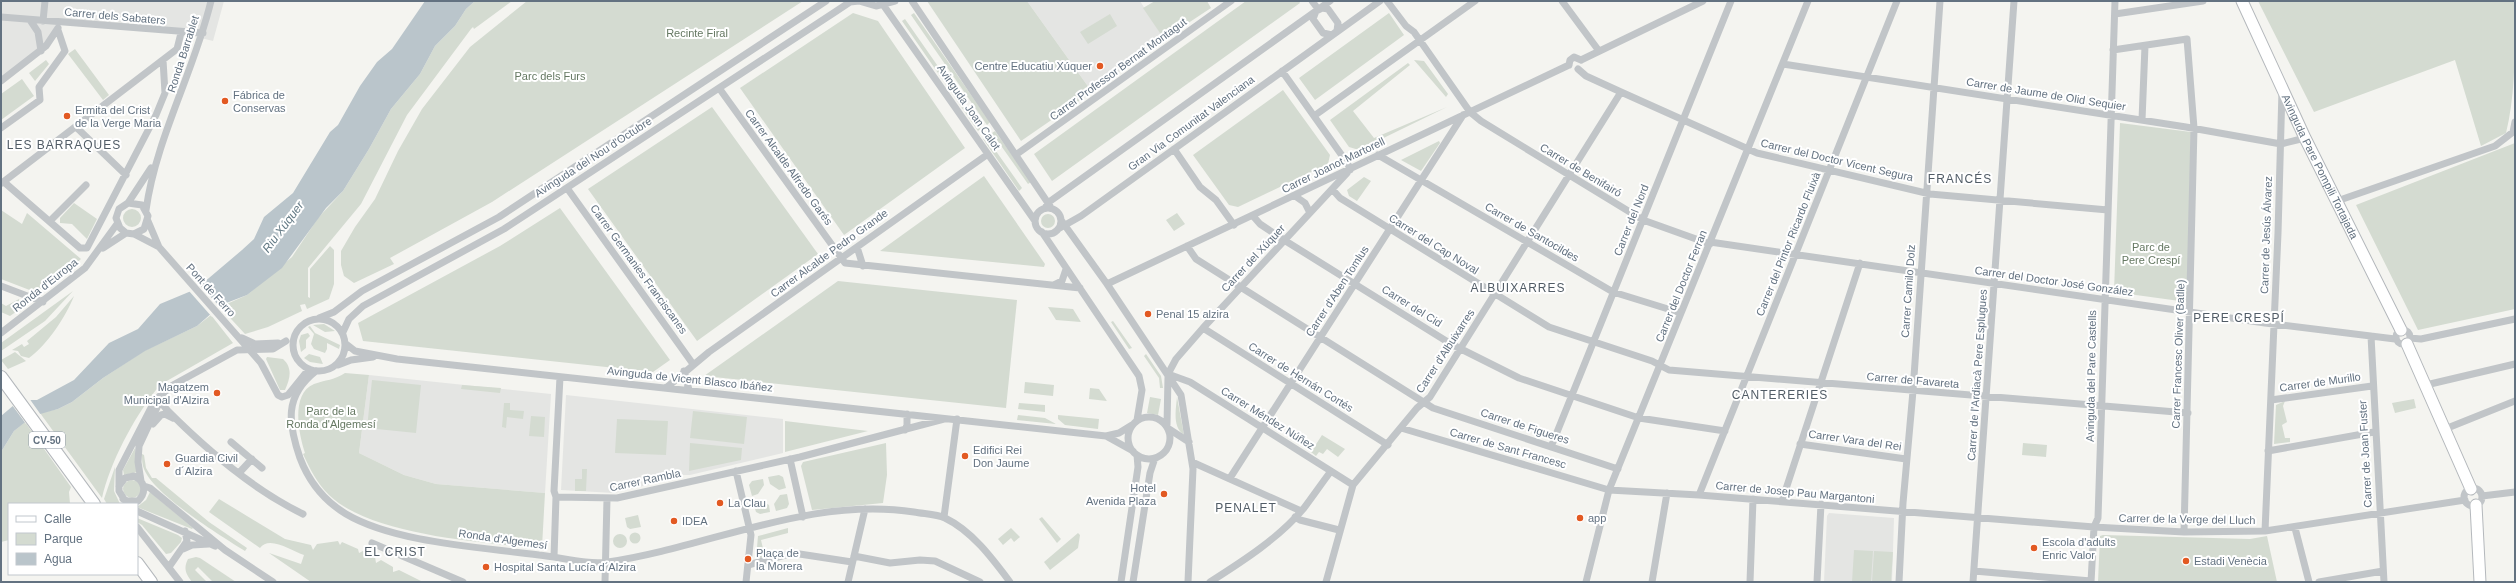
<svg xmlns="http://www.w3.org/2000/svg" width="2516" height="583" font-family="Helvetica,sans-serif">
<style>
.built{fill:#e4e5e3}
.green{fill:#d4dbd1}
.water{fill:#bac5cb}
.pier{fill:#f4f4f0}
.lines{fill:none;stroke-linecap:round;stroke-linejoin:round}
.secondary-casing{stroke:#b4b8bc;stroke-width:13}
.primary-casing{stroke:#b4b8bc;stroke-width:14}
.street{stroke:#c1c5c8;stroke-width:7}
.secondary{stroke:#fff;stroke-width:11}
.primary{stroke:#fff;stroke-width:12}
.poi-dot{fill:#e25922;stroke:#fff;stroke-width:1.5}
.labels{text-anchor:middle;stroke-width:4;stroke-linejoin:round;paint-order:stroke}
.shield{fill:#fff;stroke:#929ca7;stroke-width:1}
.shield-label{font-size:10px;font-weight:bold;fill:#637281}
.street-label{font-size:11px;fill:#637281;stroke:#fff}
.park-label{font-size:11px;fill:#657862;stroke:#fff}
.poi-label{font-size:11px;fill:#637281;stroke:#fff;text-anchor:start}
.neighbourhood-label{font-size:12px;letter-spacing:1px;fill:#515c66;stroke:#fff}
.water-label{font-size:12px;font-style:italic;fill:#637a85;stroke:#fff}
</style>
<rect width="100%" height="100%" fill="#f4f4f0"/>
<path class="built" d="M1,1h223l-11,40 -32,-8 -122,-11 -4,13 -54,46z
M1027,1h113l24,38 -72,53z
M369,375l182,19 -6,99 -109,-9 -32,-9 -45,-22z
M566,395l217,24v34l-93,22h-9l-1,2 -66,16 -53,-3z
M1829,513l65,5 -2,64h-68l3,-66z"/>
<path class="green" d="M475,1h37l-38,28 -1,-2 -2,2 -64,86 -46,89 -53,64v29l2,1v-29l20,-23 4,4v34l-5,15 -22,10 -2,-5 -5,1 2,6 -34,16 -23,7 -25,-27 27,-12 45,-38 26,-39 25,-27 26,-42 22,-40 29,-35 15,-28 20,-20 11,-17z
M527,1h276l-311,201 -102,56 4,6 -40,19 -10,-7 -3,-11v-14l14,-24 20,-28 23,-48 24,-42 48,-62z
M927,1h100l65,91 -71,49z
M1155,1h52l4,7 -47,31 -21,-31z
M1246,1h53l1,2 -248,178 -18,-27z
M2258,1h257c0,43 1,92 -9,132l-25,13 -26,-86 -141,52z
M853,13l25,8 87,127 -121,87 -104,-147z
M914,13l76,109 -3,3 -76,-110z
M1389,13l15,22 -89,65 -16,-22z
M1110,14l7,12 -29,18 -8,-12z
M905,19l76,109 -3,3 -76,-110z
M75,49l34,46 -6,5 -35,-46z
M46,60l3,4 -14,17 -6,-8z
M1414,60l10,1 24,33 -2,3z
M1408,63l2,2 -57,46 21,27 73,-31 -88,43 -10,-3 -19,-27z
M22,79l12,17 -33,24v-26z
M1283,90l47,65 -2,9 -90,43 -9,-2 -36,-50z
M712,107l106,147 -121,87 -109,-152z
M2120,123l71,9 -4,170 -73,-10z
M995,131l36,51 -3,2 -36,-51z
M986,137l36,51 -3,3 -36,-52z
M1439,141l1,2 -19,28 -20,-11z
M2515,143v166l-97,21 -62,-125z
M984,176l61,88 -1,3 -164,-16z
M1364,177l7,4 -14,20 -8,-5 -2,-6z
M74,203l23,16 -10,20 -15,-15 -12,-1v-5z
M560,208l110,152 -17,12 -290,-31 -5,-18 142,-77z
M123 218a9 9 0 1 1 18 0a9 9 0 1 1-18 0Z
M1,210l21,14 5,-11 54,46 -41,35 -39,-15z
M1177,213l8,11 -11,7 -8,-11z
M1041 221a7 7 0 1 1 14 0a7 7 0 1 1-14 0Z
M838,281l179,19 -11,108 -302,-32z
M73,291l-28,30 -44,30v-8z
M74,296c-9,22 -26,48 -45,62l-8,-2 -3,-5 -6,-1 10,-6 2,3 5,-3 -2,-3 29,-24z
M19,299l1,10 -10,7 -9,-4v-9l5,3z
M1048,307l25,2 8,13 -25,-2z
M211,315l22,28 -68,39 -9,8c-23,29 -46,73 -54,108l-62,-85 18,-4 14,-7 31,-24 41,-27 53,-25z
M1113,321l19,27 -3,1 -18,-27z
M324,324l11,7 -10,1 -12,-7z
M310,326l5,7 25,12 -1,4 -12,-6v6l-2,4 -11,-4 -3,-5 3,-10 -6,-7z
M308,333l2,3 -4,4v8l-5,4 -2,-11 2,-6z
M15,352l11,9 -18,8 -7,-9z
M309,354l11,3 3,7 -13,-2 -6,-4z
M1146,354l15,22 2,12h-3l-1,-10 -15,-22z
M267,357l16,2c10,9 7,20 2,31h-5l-14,-31z
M345,373l24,2 -10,78 45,22 32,9 109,9 -3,54 -6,1c-57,-6 -166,-13 -207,-53 -12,-12 -19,-26 -26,-41l2,-1c-6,-18 -15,-59 9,-69 11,-4 21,-4 31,-11z
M372,380l49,5 -5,48 -49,-5z
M1025,382l29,3 -1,11 -29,-3z
M462,385l39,3 -1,5 -39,-4z
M1090,388l9,1 8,12 -18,-2z
M1150,397l11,2 -3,16 -11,-2z
M1177,397l7,38c-12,-8 -8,-26 -7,-38z
M2414,399l2,9 -21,5 -3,-10z
M2285,401l-2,5 4,16 -5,3 3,13h5v4l-16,2 2,-39z
M504,403h6v7l14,1 -1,8 -16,-2 -1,11 -4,-1z
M1019,403l26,2v7l-27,-3z
M693,411l54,6 -3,27 -54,-6z
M1018,415l27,3 11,6 -39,-4z
M1058,415l41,4 -1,10 -33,-4 -7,-6z
M531,416l14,1 -1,20 -15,-1z
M617,419l51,2 -2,34 -51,-2z
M785,421l83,10 -83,21z
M25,422l46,65 -2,5 1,12h-61v36l-8,2v-90l13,-21z
M1322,435l23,14 -7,8 -11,-8 -4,5 -4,-2 -3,4 -5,-4z
M690,443l52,5 -1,12 -52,11z
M886,443l1,32 -4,28 -71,7 -11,-44 2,-4z
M2023,443l24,2 -1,12 -24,-2z
M135,448l2,24 -13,3 -1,-5z
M142,454l2,1 2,13 6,10h4l53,44 38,26 -2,3c-24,-15 -91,-56 -101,-82 -2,-4 -2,-10 -2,-15z
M115,467l-1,24 6,13h-13l-3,-5z
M582,469h5l-1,22h-11v-12h7z
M779,475l4,2 3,11 -7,2 -9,-6 -2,-7z
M763,479l1,6 -6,9 -6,2 -3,-11 3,-4z
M123 489a9 9 0 1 1 18 0a9 9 0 1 1-18 0Z
M150,492l43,36 -1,1 -55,-22 9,-7z
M787,494l2,10 -2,4 -11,3 -2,-7 6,-9z
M219,499l66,40 26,6 2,5 4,-6 21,-3 2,4 2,-3 16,7 1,4 4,-2 12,6 1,6 5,-3 12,7v5l6,-2 24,12h-112l-42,-29 32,11 3,-9c-12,-4 -35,-20 -44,-7l-51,-36z
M760,500l9,5 1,7 -10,2 -4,-2 -3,-10z
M638,515l3,12 -11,2 -3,-2 -2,-9z
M1042,517l19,22 -4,4 -18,-24z
M137,518l41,17 4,3 -1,4 -10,11 -5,1 -24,-29 -5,-3z
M788,528v5l-27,7 4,17 -9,2 2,-23z
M1011,528l9,9 -6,5 -3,-4 -8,7 -5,-6z
M629.5 538a5.5 5.5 0 1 1 11 0a5.5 5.5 0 1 1-11 0Z
M1078,533l2,2 -2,13 -28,22 -6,-8z
M613 541a7 7 0 1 1 14 0a7 7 0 1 1-14 0Z
M2103,535l147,4 17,-3 10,46h-179l2,-46z
M1854,550l19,1 -2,31h-19z
M1874,551l19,1 -2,30h-19z
M196,557l4,1 36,24h-23l-15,-15 -3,3 12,12h-15c-6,-8 -9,-13 -4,-23z"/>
<path class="water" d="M425,1h50l-9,8 -11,17 -20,20 -15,28 -29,35 -22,40 -26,42 -17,17 -44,60 -35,27 -26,10 -24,21 -52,25 -42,27 -31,24 -14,7 -25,7 -19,15 -13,21v-36l13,-11 11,-5h12l37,-20 35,-37 29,-14 22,-25 36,-15 46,-39 12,-11 10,-22 29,-24 37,-61 8,-7 22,-39 17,-24 15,-13z"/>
<path class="pier" d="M199,284l22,24 -9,9 -23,-26z
M24,398h5l12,17 -15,9 -14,-19z"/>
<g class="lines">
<g class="secondary-casing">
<g id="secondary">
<path id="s1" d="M2242,1l63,137 96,192"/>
<path d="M2407,344l64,145"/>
<path d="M2476,505l4,77"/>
</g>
</g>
<g class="primary-casing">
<path id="primary" d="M1,377l93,127
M137,563l14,19"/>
</g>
<path class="street" d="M859,1l17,5 19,-5
M912,1l138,205
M1312,1l6,8
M1387,1l19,25 8,6 56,80 11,9 162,99 67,24
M1562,1l37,50
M884,6l151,215
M1322,8l6,1 10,14 -1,8 -5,4 -9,-2 -10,-14 3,-8z
M2115,14l88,-13
M1,17l202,16
M30,20l8,12 3,19
M43,21l2,-20
M2113,50l74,-11 7,89 -10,404
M1581,60l122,-59
M1783,64l403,63 95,17 24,-6
M1569,65l1,-5 4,-3 7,3
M1578,69l8,7 35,16 136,61 173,41 178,16
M1282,71l66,93 2,6
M1,81l45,-35 12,-18
M719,88l126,175 235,25
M1314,116l161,-115
M2142,120l3,-74
M76,127l50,48
M1,128l39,-28 -1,-13 26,-36 -7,-21
M1174,149l26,38 16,13 18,25
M1017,154l214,-153
M1378,155l235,137 68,21
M151,168l-23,35 -9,6 -3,9 4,10 6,5 8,1 25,13
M4,182l76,66h7l69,-133 9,-22 -2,-33
M2,183l175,-134 4,-16
M567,188l126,176
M1332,189l8,9 209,129 103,34 17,9 519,43
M1295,196l10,7 5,10
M2337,201l158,-55 18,-14 2,-10
M128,203l14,2 6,11 -4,13 -10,5
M1045,208l4,-6 281,-201
M1035 221a13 13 0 1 1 26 0a13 13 0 1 1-26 0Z
M146,210c10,-72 48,-138 65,-209
M1253,216l7,8 24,16 167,104 68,34 120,40 86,13
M1061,220l46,64 74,111 12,74 -5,113
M50,221l36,-36
M148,221l11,26 102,116 17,32 4,2 6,-2 21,-26
M1058,229l23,-13 299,-215
M1042,232l97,144 3,14 -5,30
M1710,242l555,81 130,16
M1187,246l9,13 237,149 185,61
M857,247l6,19
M103,248l23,-15
M1107,284l462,-219
M1054,285l8,-4 4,-12
M1,286l42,16
M319,318l15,-6 28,-21 137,-74 327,-216
M293 345a26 26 0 1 1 52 0a26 26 0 1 1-52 0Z
M1203,328l185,117
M2396 337a7 7 0 1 1 14 0a7 7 0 1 1-14 0Z
M343,332l6,-13 14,-13 141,-77 331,-217 15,-10 9,-1
M1,333l84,-65 32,-44
M2371,336l13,246
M242,338l13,6 23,-1
M2410,338l11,1 94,-20
M346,344l9,7 42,8 709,77
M338,365l13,-5 22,-3
M316,371c-32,25 -28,52 -16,87 9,24 23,42 46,56 49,29 136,33 193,41 21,2 48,10 69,7 102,-15 202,-66 306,-50 10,2 22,2 31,6 27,13 47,40 65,64
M684,371l5,19
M1168,374l8,-15 27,-31 144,-155
M1168,374l22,8 163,103
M2426,385l89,-21
M666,388l43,-36 279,-198
M162,394l1,11 5,6c40,40 84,78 135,103
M2271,400l101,-14
M1128 438a21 21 0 1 1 42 0a21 21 0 1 1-42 0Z
M153,424l8,-9 4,-1 8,4
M1132,425l-13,8 -13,3 27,15
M1167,425l1,-48
M1401,428l208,62 90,5 395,32 90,5 81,-1 200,-31
M1169,429l20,13
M2445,429l70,-28
M905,430l2,-5v-11
M231,442l31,26
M1800,444l106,15
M1551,447l180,-446
M2268,451l106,-19
M790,459l13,58
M1192,462l109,49
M736,471l15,64 -5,47
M239,473l13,-14
M1230,478l233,-363
M141,481l-3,-19 1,-16 22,-47
M119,486l6,-8 9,-2c11,5 13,16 4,25h-11l-4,-2
M144,486l6,2 75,62 48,32
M2464 497a9 9 0 1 1 18 0a9 9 0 1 1-18 0Z
M1699,495l198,-494
M2482,496l33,-4
M556,497l61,1 183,-41 144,-38
M1782,501l78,-238
M127,504l-8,-13v-21l36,-70 18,-15 64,-35 36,-1 13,-8
M137,511l78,35
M944,517l13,-98
M1295,517l5,3 39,10
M137,527l43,55
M2295,528l14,54
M2265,531l13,-298 4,-143
M372,543l91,39
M183,549l9,-4 17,-1
M854,556l36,7 30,-3 15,1 45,21
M554,557l2,-60 -2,-6 6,-114
M748,565l45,-12 59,9
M169,567l18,-26 -2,-10
M1974,571l117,10
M605,582l2,-83
M848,582l17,-73
M1121,582l17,-115 -1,-12
M1133,582l17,-109 5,-15
M1210,582c33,-21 69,-44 94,-74 9,-12 18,-25 27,-37
M1326,582l27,-97 64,-77 13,-11 191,-305
M1586,582l23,-92 199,-489
M1652,582l15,-89
M1750,582l3,-83
M1817,582l4,-78
M1899,582l4,-79 10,-112 27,-390
M1973,582l41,-581
M2091,582l3,-55 4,-9 17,-517
M2319,582l64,-11"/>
<use href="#secondary" class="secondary"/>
<use href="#primary" class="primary"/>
</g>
<g class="poi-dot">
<circle cx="1100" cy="66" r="4"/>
<circle cx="225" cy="101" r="4"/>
<circle cx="67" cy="116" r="4"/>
<circle cx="1148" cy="314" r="4"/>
<circle cx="217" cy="393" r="4"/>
<circle cx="965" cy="456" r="4"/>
<circle cx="167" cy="464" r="4"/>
<circle cx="1164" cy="494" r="4"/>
<circle cx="720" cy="503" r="4"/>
<circle cx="1580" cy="518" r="4"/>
<circle cx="674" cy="521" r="4"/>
<circle cx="2034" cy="548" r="4"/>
<circle cx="748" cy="559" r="4"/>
<circle cx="2186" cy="561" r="4"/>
<circle cx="486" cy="567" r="4"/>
</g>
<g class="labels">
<rect class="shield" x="29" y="432" width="36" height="16" rx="3"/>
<g class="shield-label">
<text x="47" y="444">CV-50</text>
</g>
<g class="street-label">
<text transform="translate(115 16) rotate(5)" y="4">Carrer dels Sabaters</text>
<text transform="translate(183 54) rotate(-72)" y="4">Ronda Barrablet</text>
<text transform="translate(1118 69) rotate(-36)" y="4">Carrer Professor Bernat Montagut</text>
<text transform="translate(2046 94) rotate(9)" y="4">Carrer de Jaume de Olid Sequier</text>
<text transform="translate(969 107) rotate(55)" y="4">Avinguda Joan Calot</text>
<text transform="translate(1191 123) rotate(-36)" y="4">Gran Via Comunitat Valenciana</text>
<text transform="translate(593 157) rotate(-33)" y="4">Avinguda del Nou d'Octubre</text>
<text transform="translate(1837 160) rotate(13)" y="4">Carrer del Doctor Vicent Segura</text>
<text transform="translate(1333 165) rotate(-26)" y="4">Carrer Joanot Martorell</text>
<text dy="4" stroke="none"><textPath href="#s1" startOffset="183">Avinguda Pare Pompili Tortajada</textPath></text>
<text transform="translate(789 167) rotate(54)" y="4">Carrer Alcalde Alfredo Garés</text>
<text transform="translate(1581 170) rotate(31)" y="4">Carrer de Benifairó</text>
<text transform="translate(1631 220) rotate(-68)" y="4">Carrer del Nord</text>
<text transform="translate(1532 232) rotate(30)" y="4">Carrer de Santocildes</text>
<text transform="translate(2266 235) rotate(-88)" y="4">Carrer de Jesús Álvarez</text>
<text transform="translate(1434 244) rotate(32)" y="4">Carrer del Cap Noval</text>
<text transform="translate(1788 244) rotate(-68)" y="4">Carrer del Pintor Ricardo Fluixà</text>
<text transform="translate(829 253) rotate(-36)" y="4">Carrer Alcalde Pedro Grande</text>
<text transform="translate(1253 258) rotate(-47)" y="4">Carrer del Xúquer</text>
<text transform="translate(639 269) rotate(54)" y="4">Carrer Germanies Franciscanes</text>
<text transform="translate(2054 281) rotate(8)" y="4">Carrer del Doctor José González</text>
<text transform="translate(45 285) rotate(-38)" y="4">Ronda d'Europa</text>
<text transform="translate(1681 286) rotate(-68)" y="4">Carrer del Doctor Ferran</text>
<text transform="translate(211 290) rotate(48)" y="4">Pont de Ferro</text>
<text transform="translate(1337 291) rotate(-57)" y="4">Carrer d'Aben Tomlus</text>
<text transform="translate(1908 291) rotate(-86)" y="4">Carrer Camilo Dolz</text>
<text transform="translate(1412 306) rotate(32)" y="4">Carrer del Cid</text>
<text transform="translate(1445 351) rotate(-57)" y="4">Carrer d'Albuixarres</text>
<text transform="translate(2178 354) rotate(-88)" y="4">Carrer Francesc Oliver (Batlle)</text>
<text transform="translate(1977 375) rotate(-86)" y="4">Carrer de l'Ardiacà Pere Esplugues</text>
<text transform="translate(2091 376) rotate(-89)" y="4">Avinguda del Pare Castells</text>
<text transform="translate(1301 377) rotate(32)" y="4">Carrer de Hernán Cortés</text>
<text transform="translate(690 379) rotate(6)" y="4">Avinguda de Vicent Blasco Ibáñez</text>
<text transform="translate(1913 380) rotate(5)" y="4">Carrer de Favareta</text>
<text transform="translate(2320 382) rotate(-8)" y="4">Carrer de Murillo</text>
<text transform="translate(1268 418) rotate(32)" y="4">Carrer Méndez Núñez</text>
<text transform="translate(1525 426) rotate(18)" y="4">Carrer de Figueres</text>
<text transform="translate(1855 440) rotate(8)" y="4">Carrer Vara del Rei</text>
<text transform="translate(1508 448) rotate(16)" y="4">Carrer de Sant Francesc</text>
<text transform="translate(2365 454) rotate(-93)" y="4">Carrer de Joan Fuster</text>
<text transform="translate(645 480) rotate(-12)" y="4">Carrer Rambla</text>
<text transform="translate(1795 492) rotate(5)" y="4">Carrer de Josep Pau Margantoni</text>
<text transform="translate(2187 519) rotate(1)" y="4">Carrer de la Verge del Lluch</text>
<text transform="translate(503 539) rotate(8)" y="4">Ronda d'Algemesí</text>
</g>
<g class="park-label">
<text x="697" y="37">Recinte Firal</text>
<text x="550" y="80">Parc dels Furs</text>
<text x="2151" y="251">Parc de<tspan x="2151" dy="13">Pere Crespí</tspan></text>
<text x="331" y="415">Parc de la<tspan x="331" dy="13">Ronda d'Algemesí</tspan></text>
</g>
<g class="poi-label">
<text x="1092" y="70" text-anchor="end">Centre Educatiu Xúquer</text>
<text x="233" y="99">Fábrica de<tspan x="233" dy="13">Conservas</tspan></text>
<text x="75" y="114">Ermita del Crist<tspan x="75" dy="13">de la Verge Maria</tspan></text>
<text x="1156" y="318">Penal 15 alzira</text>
<text x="209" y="391" text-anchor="end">Magatzem<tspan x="209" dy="13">Municipal d'Alzira</tspan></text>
<text x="973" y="454">Edifici Rei<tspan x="973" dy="13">Don Jaume</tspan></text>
<text x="175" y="462">Guardia Civil<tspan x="175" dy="13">d´Alzira</tspan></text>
<text x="1156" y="492" text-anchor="end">Hotel<tspan x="1156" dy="13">Avenida Plaza</tspan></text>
<text x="728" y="507">La Clau</text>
<text x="1588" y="522">app</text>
<text x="682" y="525">IDEA</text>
<text x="2042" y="546">Escola d'adults<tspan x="2042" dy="13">Enric Valor</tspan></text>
<text x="756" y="557">Plaça de<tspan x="756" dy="13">la Morera</tspan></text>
<text x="2194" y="565">Estadi Venècia</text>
<text x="494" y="571">Hospital Santa Lucía d´Alzira</text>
</g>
<g class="neighbourhood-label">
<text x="64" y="149">LES BARRAQUES</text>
<text x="1960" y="183">FRANCÉS</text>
<text x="1518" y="292">ALBUIXARRES</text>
<text x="2239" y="322">PERE CRESPÍ</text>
<text x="1780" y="399">CANTERERIES</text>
<text x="1246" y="512">PENALET</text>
<text x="395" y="556">EL CRIST</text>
</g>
<g class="water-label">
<text transform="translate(283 227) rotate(-53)" y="4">Riu Xúquer</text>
</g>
</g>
<rect width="2516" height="583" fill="none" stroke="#637281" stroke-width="4"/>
<rect x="8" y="503" width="130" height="72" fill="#ffffff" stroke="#c1c7cd"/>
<rect x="16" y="516" width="20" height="6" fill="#ffffff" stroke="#c1c7cd"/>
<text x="44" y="523" font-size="12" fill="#637281">Calle</text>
<rect x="16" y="533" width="20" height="12" fill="#d4dbd1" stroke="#c1c7cd"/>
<text x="44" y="543" font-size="12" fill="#637281">Parque</text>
<rect x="16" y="553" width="20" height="12" fill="#bac5cb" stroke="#c1c7cd"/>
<text x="44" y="563" font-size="12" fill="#637281">Agua</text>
</svg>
